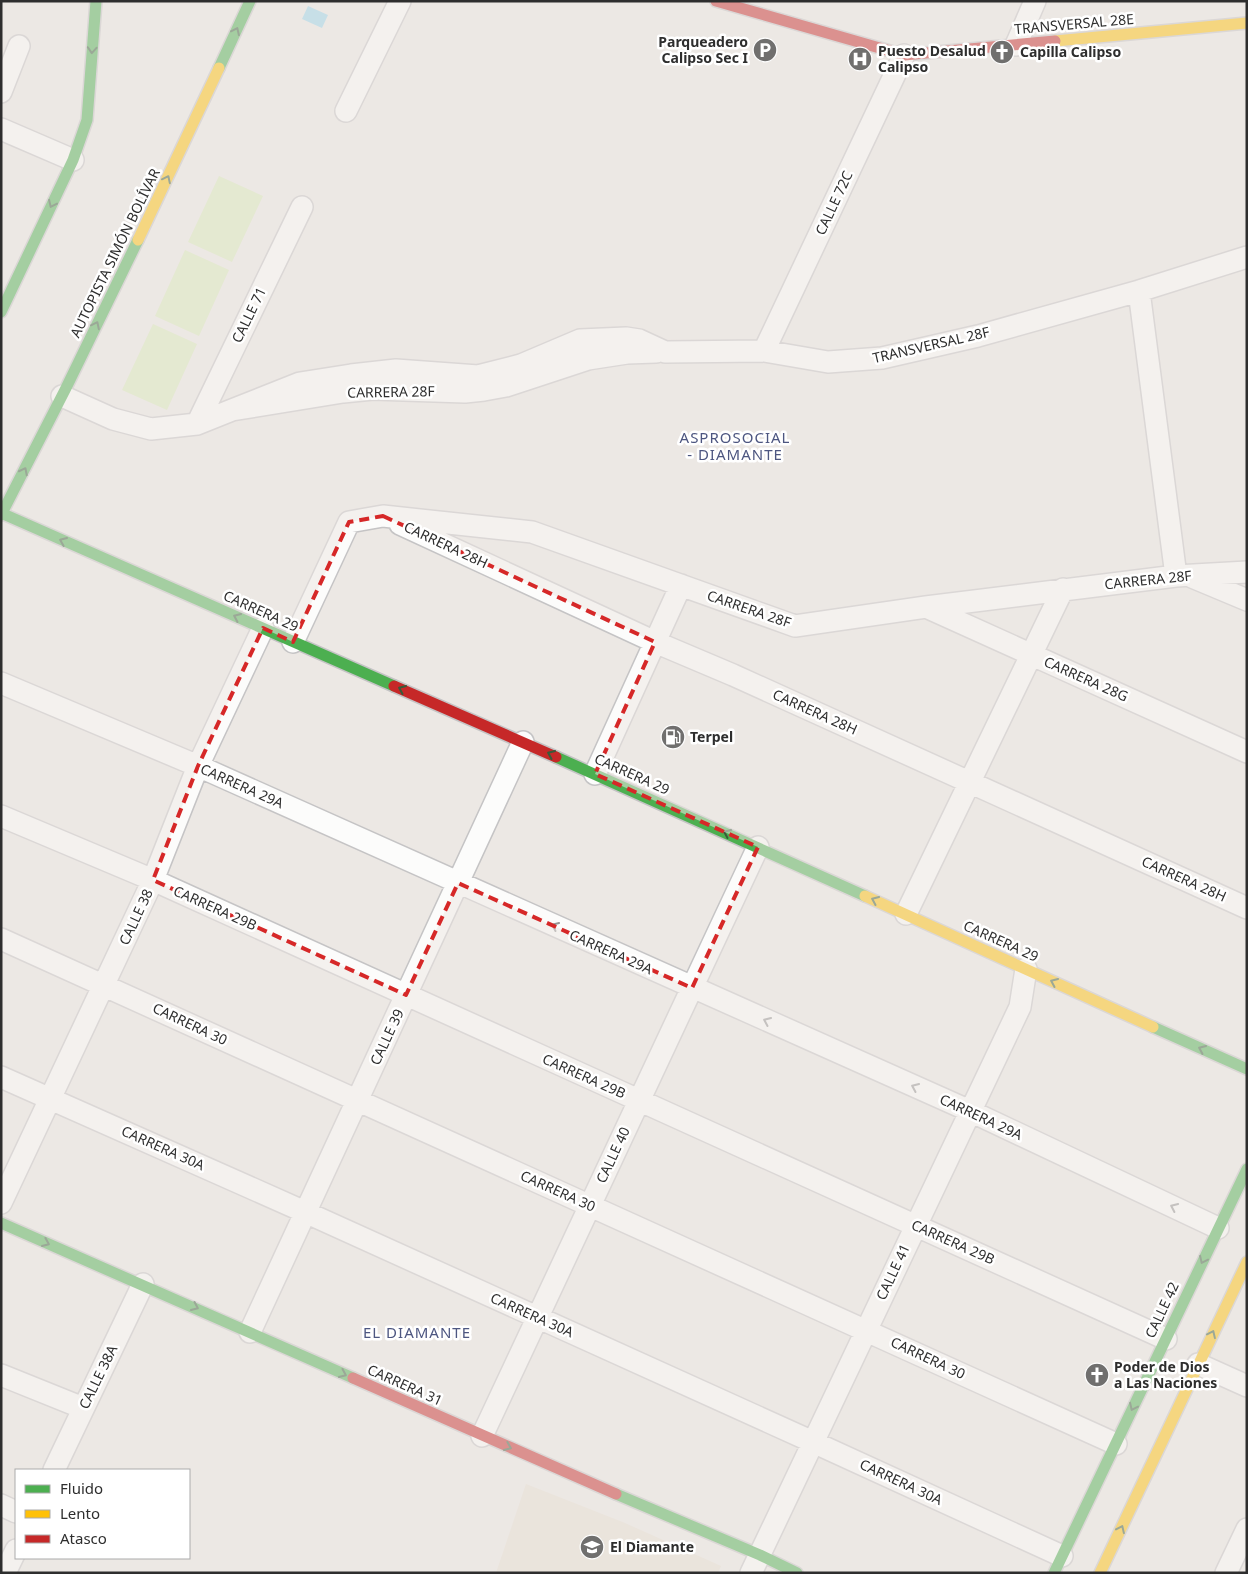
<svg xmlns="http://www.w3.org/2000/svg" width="1248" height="1574" font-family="'Noto Sans',sans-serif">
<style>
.education{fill:#e6e0d3}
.pitch{fill:#d9eabb}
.water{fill:#99d6ec}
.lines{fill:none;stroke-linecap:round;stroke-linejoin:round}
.street-casing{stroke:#c5c4c5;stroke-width:24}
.fast-casing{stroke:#c5c4c5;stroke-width:14}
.slow-casing{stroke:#c5c4c5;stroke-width:14}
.jam-casing{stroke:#c5c4c5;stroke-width:14}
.street{stroke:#fcfcfb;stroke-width:21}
.fast{stroke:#4caf50;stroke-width:11}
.slow{stroke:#ffc107;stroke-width:11}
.jam{stroke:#c62828;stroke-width:11}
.oneway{stroke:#385b3a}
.oneway2{stroke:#959594}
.marked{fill:none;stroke:#d62828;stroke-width:4;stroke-dasharray:10 6;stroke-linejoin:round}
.labels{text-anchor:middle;stroke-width:5;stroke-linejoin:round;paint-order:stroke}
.street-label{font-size:14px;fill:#2e2e2e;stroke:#fff}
.poi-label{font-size:14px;font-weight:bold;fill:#2e2e2e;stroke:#fff;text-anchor:start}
.neighbourhood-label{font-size:15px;letter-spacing:1px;fill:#4d5680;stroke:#fff}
</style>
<rect width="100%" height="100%" fill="#ece8e4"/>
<path class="education" d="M526,1484l99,39 96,43 -3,7h-222z"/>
<path class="pitch" d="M219,176l44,20 -31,66 -44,-20z
M185,250l44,20 -30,66 -44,-20z
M153,324l44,20 -30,66 -45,-20z"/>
<path class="water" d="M308,6l20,9 -6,13 -20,-9z"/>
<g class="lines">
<g class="street-casing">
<path id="street" d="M1016,45l19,-44
M1,92l18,-46
M346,111l54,-110
M1,129l72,31
M1139,291l37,285
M764,351l140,-296
M62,396l51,23 38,10 46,-5 35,-14 111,-18 30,-3 92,3 19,-2 22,-4 82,-27 39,-6 29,-1
M232,410l68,-27 51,-8 45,-5 82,6 43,-11 59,-25 46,-2 13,2 26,12 99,-1 64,11 54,-4 96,-22 161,-45 108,-34
M197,424l105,-217
M400,524l255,118 78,33 514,233
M1192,577l55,23
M926,607l321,145
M293,642l56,-120 34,-6 149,16 263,94 131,-19 250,-31 71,-4
M1,683l197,83 772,345 248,117
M595,774l86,-189
M1,816l152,64 1013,459
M906,914l157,-325
M1,939l1115,505
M1,1077l304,135 508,230 249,114
M1,1203l152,-323 45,-114 65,-138
M250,1332l273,-590
M1198,1364l49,22
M1,1375l82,33
M482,1436l276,-589
M54,1470l89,-186
M1,1505l15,7
M5,1573l11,-23
M751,1573l269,-566 6,-38
M1226,1573l21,-44"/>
</g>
<g class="fast-casing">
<path id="fast" d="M219,68l31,-67
M1,312l72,-152 14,-40 9,-119
M1,513l393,173
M1,515l65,-127 72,-148
M556,757l309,139
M1153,1027l94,42
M1,1223l352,155
M616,1494l144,61 37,18
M1054,1573l193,-404"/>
</g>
<g class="slow-casing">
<path id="slow" d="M1055,41l192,-18
M138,240l81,-172
M865,896l288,131
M1100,1573l147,-311"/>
</g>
<g class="jam-casing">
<path id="jam" d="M716,1l188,54 151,-14
M394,686l162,71
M353,1378l263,116"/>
</g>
<use href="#street" class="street"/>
<use href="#fast" class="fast"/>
<use href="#slow" class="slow"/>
<use href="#jam" class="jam"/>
</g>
<defs><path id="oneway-chevron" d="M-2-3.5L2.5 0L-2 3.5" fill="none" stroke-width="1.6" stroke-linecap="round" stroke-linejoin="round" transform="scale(1.25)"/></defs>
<g class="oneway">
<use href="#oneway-chevron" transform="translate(236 31) rotate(-65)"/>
<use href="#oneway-chevron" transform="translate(92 50) rotate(94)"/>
<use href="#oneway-chevron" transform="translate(167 179) rotate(-64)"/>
<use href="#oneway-chevron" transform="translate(52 204) rotate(115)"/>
<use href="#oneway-chevron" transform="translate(96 325) rotate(-64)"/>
<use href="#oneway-chevron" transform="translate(24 471) rotate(-63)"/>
<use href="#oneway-chevron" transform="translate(63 541) rotate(-157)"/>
<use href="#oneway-chevron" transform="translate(237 617) rotate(-156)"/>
<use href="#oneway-chevron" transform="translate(402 689) rotate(-156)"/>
<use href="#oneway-chevron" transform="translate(551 754) rotate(-156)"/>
<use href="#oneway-chevron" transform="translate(727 833) rotate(-156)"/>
<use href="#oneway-chevron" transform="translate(875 900) rotate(-156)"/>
<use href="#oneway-chevron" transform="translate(1054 982) rotate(-156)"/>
<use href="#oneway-chevron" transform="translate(1202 1049) rotate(-156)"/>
<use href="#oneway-chevron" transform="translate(46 1243) rotate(23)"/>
<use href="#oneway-chevron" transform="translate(1203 1260) rotate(115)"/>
<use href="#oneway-chevron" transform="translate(195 1307) rotate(24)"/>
<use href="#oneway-chevron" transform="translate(1212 1334) rotate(-65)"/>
<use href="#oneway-chevron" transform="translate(343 1374) rotate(24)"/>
<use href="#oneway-chevron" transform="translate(1133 1407) rotate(115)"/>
<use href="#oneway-chevron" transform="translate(508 1447) rotate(23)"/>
<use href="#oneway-chevron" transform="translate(1121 1529) rotate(-65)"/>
</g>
<g class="oneway2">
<use href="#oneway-chevron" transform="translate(555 926) rotate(-156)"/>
<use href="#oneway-chevron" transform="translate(767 1021) rotate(-156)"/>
<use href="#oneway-chevron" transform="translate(915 1087) rotate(-156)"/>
<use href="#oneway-chevron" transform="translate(1174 1207) rotate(-155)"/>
</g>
<path d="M0 0H1248V1574H0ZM383,516l272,126 -60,132 163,73 -66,141 -234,-105 -52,112 -253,-115 45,-114 65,-138 30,14 56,-120z" fill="#ece8e4" fill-opacity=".55" fill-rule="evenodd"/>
<path class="marked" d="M383,516l272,126 -60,132 163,73 -66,141 -234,-105 -52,112 -253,-115 45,-114 65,-138 30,14 56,-120z"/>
<defs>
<g id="parking-disc" transform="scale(1.25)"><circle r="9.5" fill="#706f6e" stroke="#fff"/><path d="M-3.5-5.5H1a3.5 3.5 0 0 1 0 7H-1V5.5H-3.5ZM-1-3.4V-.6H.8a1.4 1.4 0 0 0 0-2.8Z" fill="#fff"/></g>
<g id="church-disc" transform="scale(1.25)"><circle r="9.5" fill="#706f6e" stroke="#fff"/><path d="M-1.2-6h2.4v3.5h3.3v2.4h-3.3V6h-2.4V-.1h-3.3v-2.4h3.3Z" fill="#fff"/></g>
<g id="hospital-disc" transform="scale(1.25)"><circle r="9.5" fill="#706f6e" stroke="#fff"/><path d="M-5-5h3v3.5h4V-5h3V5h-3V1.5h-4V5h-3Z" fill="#fff"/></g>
<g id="fuel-disc" transform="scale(1.25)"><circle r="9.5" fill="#706f6e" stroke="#fff"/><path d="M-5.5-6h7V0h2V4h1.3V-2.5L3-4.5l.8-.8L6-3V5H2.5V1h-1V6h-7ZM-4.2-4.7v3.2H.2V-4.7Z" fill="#fff"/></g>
<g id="school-disc" transform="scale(1.25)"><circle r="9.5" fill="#706f6e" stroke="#fff"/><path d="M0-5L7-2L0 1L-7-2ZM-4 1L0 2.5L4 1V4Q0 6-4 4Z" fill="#fff"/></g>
</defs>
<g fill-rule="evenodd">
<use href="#parking-disc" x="765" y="50"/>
<use href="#church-disc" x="1002" y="52"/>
<use href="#hospital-disc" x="860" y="59"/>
<use href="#fuel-disc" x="673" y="737"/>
<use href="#church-disc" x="1097" y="1375"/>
<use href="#school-disc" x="592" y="1547"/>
</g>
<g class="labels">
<g class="street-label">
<text transform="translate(1074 24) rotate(-5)" y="5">TRANSVERSAL 28E</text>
<text transform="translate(834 203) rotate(-65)" y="5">CALLE 72C</text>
<text transform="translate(115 253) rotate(-64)" y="5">AUTOPISTA SIMÓN BOLÍVAR</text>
<text transform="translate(249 315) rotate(-64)" y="5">CALLE 71</text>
<text transform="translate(931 345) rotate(-13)" y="5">TRANSVERSAL 28F</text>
<text transform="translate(391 392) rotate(-1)" y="5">CARRERA 28F</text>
<text transform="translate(446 545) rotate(25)" y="5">CARRERA 28H</text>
<text transform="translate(1148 580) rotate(-6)" y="5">CARRERA 28F</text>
<text transform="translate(749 609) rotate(19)" y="5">CARRERA 28F</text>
<text transform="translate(261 611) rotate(24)" y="5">CARRERA 29</text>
<text transform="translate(1086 679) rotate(24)" y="5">CARRERA 28G</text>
<text transform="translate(815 712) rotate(24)" y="5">CARRERA 28H</text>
<text transform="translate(632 774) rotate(24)" y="5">CARRERA 29</text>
<text transform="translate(242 786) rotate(24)" y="5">CARRERA 29A</text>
<text transform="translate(1184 879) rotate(24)" y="5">CARRERA 28H</text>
<text transform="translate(215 908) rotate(24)" y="5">CARRERA 29B</text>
<text transform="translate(136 917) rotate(-65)" y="5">CALLE 38</text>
<text transform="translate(1001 941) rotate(24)" y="5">CARRERA 29</text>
<text transform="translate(611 952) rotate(24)" y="5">CARRERA 29A</text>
<text transform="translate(190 1024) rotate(25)" y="5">CARRERA 30</text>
<text transform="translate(387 1037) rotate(-65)" y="5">CALLE 39</text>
<text transform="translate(584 1076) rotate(24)" y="5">CARRERA 29B</text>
<text transform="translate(981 1117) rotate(25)" y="5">CARRERA 29A</text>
<text transform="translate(163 1148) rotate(24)" y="5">CARRERA 30A</text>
<text transform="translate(613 1155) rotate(-65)" y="5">CALLE 40</text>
<text transform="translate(558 1191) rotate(24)" y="5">CARRERA 30</text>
<text transform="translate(953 1242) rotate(24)" y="5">CARRERA 29B</text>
<text transform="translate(893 1272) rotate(-65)" y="5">CALLE 41</text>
<text transform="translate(1162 1310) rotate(-65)" y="5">CALLE 42</text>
<text transform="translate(532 1315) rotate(24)" y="5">CARRERA 30A</text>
<text transform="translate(928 1358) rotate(25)" y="5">CARRERA 30</text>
<text transform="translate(98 1377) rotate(-64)" y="5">CALLE 38A</text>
<text transform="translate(405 1385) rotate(24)" y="5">CARRERA 31</text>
<text transform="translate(901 1482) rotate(25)" y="5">CARRERA 30A</text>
</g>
<g class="poi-label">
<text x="748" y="47" text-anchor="end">Parqueadero<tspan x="748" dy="16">Calipso Sec I</tspan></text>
<text x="878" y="56">Puesto Desalud<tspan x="878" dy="16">Calipso</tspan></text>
<text x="1020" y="57">Capilla Calipso</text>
<text x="690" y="742">Terpel</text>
<text x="1114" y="1372">Poder de Dios<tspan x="1114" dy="16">a Las Naciones</tspan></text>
<text x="610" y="1552">El Diamante</text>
</g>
<g class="neighbourhood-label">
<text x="735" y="443">ASPROSOCIAL<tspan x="735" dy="17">- DIAMANTE</tspan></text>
<text x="417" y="1338">EL DIAMANTE</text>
</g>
</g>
<rect width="1248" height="1574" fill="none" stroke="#2e2e2e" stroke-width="5"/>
<rect x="15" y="1469" width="175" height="90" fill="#ffffff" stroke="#ababab"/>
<rect x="25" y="1485" width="25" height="8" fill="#4caf50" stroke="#ababab"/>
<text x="60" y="1494" font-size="15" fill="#2e2e2e">Fluido</text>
<rect x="25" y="1510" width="25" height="8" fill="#ffc107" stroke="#ababab"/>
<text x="60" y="1519" font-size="15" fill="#2e2e2e">Lento</text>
<rect x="25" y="1535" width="25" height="8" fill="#c62828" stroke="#ababab"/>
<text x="60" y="1544" font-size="15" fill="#2e2e2e">Atasco</text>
</svg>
